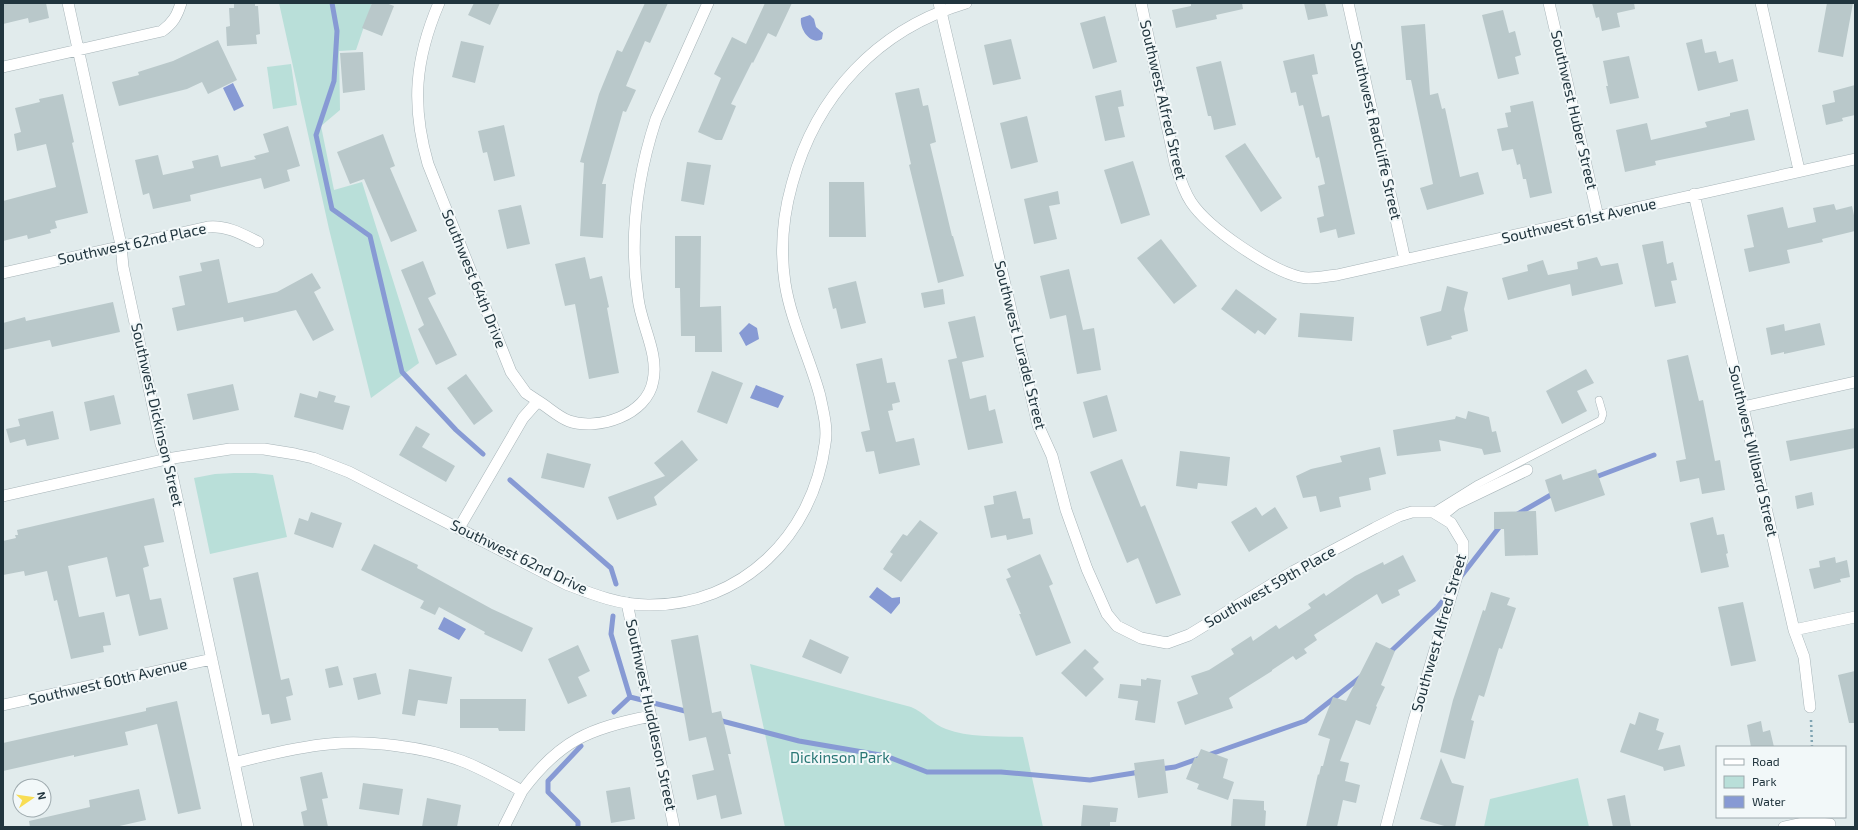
<svg xmlns="http://www.w3.org/2000/svg" width="1858" height="830" font-family="'Exo 2',sans-serif">
<style>
.green{fill:#b9dfd9}
.water{fill:#879ad4}
.lines{fill:none;stroke-linecap:round;stroke-linejoin:round}
.stream{stroke:#879ad4;stroke-width:5}
.building{fill:#b9c8ca}
.service-casing{stroke:#a7b4b8;stroke-width:8}
.minor-casing{stroke:#a7b4b8;stroke-width:12}
.tertiary-casing{stroke:#a7b4b8;stroke-width:12}
.path{stroke:#80a4b2;stroke-width:2.5;stroke-dasharray:2 3;stroke-linecap:butt}
.service{stroke:#fff;stroke-width:7}
.minor{stroke:#fff;stroke-width:11}
.tertiary{stroke:#fff;stroke-width:11}
.labels{text-anchor:middle;stroke-width:4;stroke-linejoin:round;paint-order:stroke}
.street-label{font-size:15px;fill:#21353e;stroke:#f2f8f9}
.park-label{font-size:15px;fill:#297775;stroke:#f2f8f9}
</style>
<rect width="100%" height="100%" fill="#e1ebec"/>
<path class="green" d="M279,3h93l-16,47 -17,1 1,59 -19,16 13,64 28,-8 57,181 -48,35 -42,-169z
M291,64l6,41 -24,4 -6,-42z
M234,473h21l18,2 14,62 -77,17 -16,-76 21,-4z
M750,664l161,43c13,5 22,18 35,22 24,9 52,7 77,8l20,90h-258z
M1578,778l11,49h-105l6,-28z"/>
<path class="water" d="M810,15l4,4 2,8 7,6 -1,6c-11,7 -23,-10 -21,-21z
M233,83l11,23 -10,5 -11,-23z
M749,323l8,5 2,11 -13,7 -7,-13z
M756,385l28,11 -6,12 -28,-10z
M877,587l15,11 8,-1v6l-9,11 -22,-17z
M444,617l22,12 -7,11 -21,-11z"/>
<g class="lines">
<path class="stream" d="M332,3l5,28 -3,50 -18,54 16,74 38,27 32,136 54,58 27,24
M1593,478l61,-23
M510,480l101,88 5,16
M1516,515l40,-23
M1459,579l42,-54
M613,616l-2,18 19,63
M1388,654l49,-46 12,-15
M630,697l59,15
M614,712l16,-15
M718,720l81,21 87,15 41,16h74l89,8 50,-8
M1208,755l97,-34 57,-45
M1160,769l15,-2 25,-9
M578,827v-5l-30,-30v-11l33,-35"/>
</g>
<path class="building" d="M3,3h43l3,15 -20,5 -1,-5 -25,6z
M234,3h21v3h3l2,28 -4,1 1,9 -30,2 -1,-19 4,-1 -1,-18h5z
M372,3h14l8,3 -12,30 -20,-8z
M474,3h26l-10,22 -22,-10z
M645,3h23l-18,40 -5,-2 -19,45 10,4 -10,22 -3,-1 -21,73h4l-3,54 -23,-2 4,-73 -4,-1 19,-68 18,-44 5,2z
M765,3h27l-16,34 -8,-4 -15,30 -1,-1 -21,42 5,2 -14,34h-6l-18,-8 23,-54 -7,-4 18,-37 14,7z
M1191,3h51l1,6 -27,6 1,4 -41,9 -4,-18 19,-4z
M1304,3h21l3,13 -20,4z
M1592,3h42l1,6 -18,4 3,14 -18,4 -3,-14 -3,1z
M1827,3h26l-10,54 -25,-5z
M1503,10l6,23 6,-2 6,24 -6,2 4,17 -21,5 -16,-64z
M1105,16l12,46 -24,7 -13,-46z
M1425,24l5,71 8,-2 4,16 3,-1 15,69 18,-5 6,22 -57,16 -7,-22 13,-4 -22,-104h-5l-5,-54z
M1011,39l10,40 -28,6 -9,-40z
M1702,39l3,14 11,-2 3,12 14,-4 5,22 -40,10 -12,-48z
M218,40l19,40 -29,14 -6,-12 -15,7 -68,17 -7,-24 27,-7 -1,-3 35,-11z
M461,41l23,5 -9,37 -23,-6z
M363,52l2,38 -22,3 -3,-40z
M1314,54l4,20 -6,1 10,42 7,-2 26,119 -17,4 -2,-9 -16,4 -3,-15 7,-2 -6,-30 7,-2 -6,-27 -3,1 -13,-53 -4,1 -3,-14 -5,1 -8,-32z
M1629,56l10,42 -29,6 -4,-18h2l-5,-25z
M1221,61l15,64 -22,5 -3,-14h-3l-12,-49z
M1855,85v30l-13,3 1,3 -17,4 -4,-20 13,-3 -2,-11z
M919,88l4,18 5,-1 8,37 -6,2 22,92h1l11,40 -26,7 -29,-118 2,-1 -16,-71z
M1121,90l3,16 -6,1 7,30 -20,4 -10,-45z
M63,94l11,48 -2,1 16,70 -33,8 2,7 -7,2 1,3 -23,6 -1,-4 -24,6v-40l53,-14 -10,-43 -29,7 -3,-17 7,-2 -6,-24 25,-6 -1,-3z
M1533,101l19,92 -22,5 -4,-19h-3l-3,-15 -3,1 -4,-16 -11,2 -5,-22 11,-2 -3,-14 6,-1 -1,-6z
M1748,109l7,31 -100,21 1,4 -31,7 -9,-42 31,-7 4,17 56,-13 -2,-5 25,-6v-3z
M1027,116l11,46 -27,7 -11,-46z
M504,125l11,51 -21,5 -7,-29 -4,1 -5,-22z
M288,126l12,40 -13,4 3,11 -26,8 -3,-11 -71,17 1,6 -38,8 -4,-16 -6,2 -8,-35 23,-5 5,20 31,-7 -2,-7 26,-6 3,12 35,-8 -2,-3 15,-4 -6,-18z
M383,134l12,32 -5,2 27,63 -26,11 -27,-63 -14,5 -13,-32z
M1245,143l37,55 -21,14 -36,-56z
M1133,161l17,54 -29,9 -17,-54z
M687,162l24,3 -7,40 -23,-4z
M829,182h35l2,55h-37z
M1058,191l2,13 -11,2 8,33 -23,5 -10,-45z
M1834,204l2,6 16,-4 3,14v11l-33,8 1,3 -36,8 3,13 -41,9 -5,-23 10,-2 -7,-32 36,-8 5,21 28,-6 -3,-14z
M521,205l9,39 -23,5 -9,-39z
M675,236h26l-1,71 21,-1 1,46h-27v-16h-14l-1,-48h-5z
M1161,239l36,47 -23,18 -37,-46z
M1663,241l4,23 6,-2 4,18 -6,1 5,22 -21,4 -13,-62z
M585,257l5,22 12,-3 7,31 -2,1 12,65 -30,6 -14,-75 -10,2 -10,-42z
M1597,257l4,9 17,-3 5,21 -51,12 -2,-12 -62,16 -6,-22 26,-7 -1,-6 16,-5 5,15 30,-6 -1,-7z
M219,259l9,44 49,-11 35,-19 9,15 -7,4 20,38 -21,11 -17,-31 -52,12 -1,-5 -66,14 -5,-23 13,-3 -6,-29 23,-5 -2,-8z
M423,261l13,33 -8,4 29,57 -21,10 -18,-36 6,-4 -23,-55z
M1069,269l14,61 11,-2 7,42 -24,4 -11,-59 -16,4 -10,-43z
M856,281l10,42 -25,6 -5,-21 -3,1 -5,-21z
M1447,286l21,6 -4,17 4,22 -17,5 1,3 -25,7 -7,-29 21,-6z
M943,289l2,15 -21,4 -3,-15z
M1236,289l41,30 -12,16 -7,-5 -3,4 -34,-25z
M113,302l7,30 -68,15 -2,-7 -47,10v-27l22,-6 1,4z
M1300,313l54,4 -2,24 -54,-4z
M975,316l9,41 -22,5 8,37 16,-4 3,16 6,-2 8,34 -35,7 -20,-90 9,-2 -9,-36z
M1820,323l5,22 -41,9v-2l-13,3 -5,-27 18,-4 1,7z
M1688,355l11,46 4,-1 12,61 5,-1 5,30 -23,4 -3,-16 -19,4 -4,-21 10,-2 -19,-99z
M882,358l5,25 8,-1 5,20 -8,2 1,6 -5,1 8,31 18,-4 6,27 -41,9 -5,-23 -8,1 -5,-20 9,-2 -14,-66z
M1586,369l8,14 -17,8 10,20 -25,13 -16,-33z
M712,371l31,12 -16,41 -30,-12z
M466,374l27,37 -19,14 -27,-37z
M233,384l6,26 -46,10 -6,-26z
M319,391l17,5 -2,6 16,4 -7,24 -49,-13 6,-24 17,5z
M114,395l7,29 -31,7 -6,-29z
M1107,395l10,36 -24,7 -10,-36z
M53,411l6,28 -32,7 -2,-7 -15,4 -4,-14 14,-3 -2,-7z
M1468,411l21,6 3,15 4,-1 5,21 -17,3 -2,-6 -43,-9 2,11 -44,5 -4,-26 62,-11 1,-3 10,3z
M416,426l14,8 -8,13 33,19 -9,16 -47,-27z
M1855,428v20l-65,13 -4,-20z
M682,440l16,20 -44,37 3,8 -40,15 -9,-23 57,-21 -11,-13z
M1380,447l6,27 -17,4 2,12 -32,7 2,10 -21,5 -4,-16 -13,2 -7,-22 15,-7 31,-7 -2,-6z
M1180,451l50,6 -3,29 -29,-3 -1,6 -21,-3z
M547,453l44,11 -7,24 -43,-10z
M1122,459l19,48 4,-2 36,90 -25,9 -18,-46 -11,5 -37,-91z
M1596,469l9,26 -50,17 -10,-32 16,-6 2,6z
M1016,491l7,28 7,-1 3,16 -26,6 -1,-5 -15,3 -7,-32 10,-2 -1,-8z
M1812,492l2,13 -17,4 -2,-13z
M154,498l10,44 -20,4 5,20 -6,2 7,32 11,-2 7,31 -29,7 -10,-42 -13,3 -9,-40 -39,9 11,51 25,-5 7,33 -8,1 1,6 -33,7 -14,-59 -3,1 -7,-30 -22,5 -1,-5 -21,4v-34l13,-3 -1,-3h3l-1,-5z
M1256,507l6,9 13,-9 13,21 -39,24 -18,-30z
M1536,511l2,44 -33,1 -1,-27h-10v-17z
M311,512l31,11 -9,25 -39,-14 5,-16 9,3z
M1713,517l4,18 7,-1 4,19 -2,1 3,13 -28,6 -11,-50z
M920,520l18,13 -37,49 -18,-13 10,-15 -3,-2 13,-18 4,2z
M374,544l44,21 -1,3 75,41 41,19 -11,24 -38,-18 1,-2 -46,-25 -4,8 -15,-7 4,-7 -63,-31z
M1040,554l13,30 -4,2 22,57 -35,13 -17,-42h2l-15,-35 5,-2 -4,-8z
M1403,555l13,26 -18,9 2,5 -18,9 -5,-10 -63,41 3,5 -13,9 3,4 -11,7 -3,-4 -21,14v1l-43,27 4,10 -48,17 -8,-23 21,-8 -7,-18 18,-6 25,-16 -3,-5 20,-13 2,5 23,-16 3,4 32,-21 -3,-4 16,-11 2,3 29,-20 28,-14 1,3z
M1835,557l1,6 11,-3 3,17 -10,2 1,3 -27,7 -5,-20 11,-2 -1,-6z
M258,572l23,108 8,-2 4,17 -7,2 5,23 -20,4 -2,-10 -7,1 -29,-137z
M1491,592l19,6 -3,7 9,3 -14,41 -3,-1 -15,49 -5,-2 -8,25 3,1 -9,38 -25,-7 13,-52 30,-90 2,1z
M1743,602l13,59 -25,5 -13,-59z
M698,635l14,78 9,-2 10,43h-3l14,60 -21,5 -5,-24 -19,5 -5,-25 22,-5 -8,-33 -17,4 -18,-101z
M810,639l39,18 -8,17 -39,-17z
M1376,642l19,9 -14,34 4,2 -9,19 1,1 -7,18 -14,-5 -16,41 9,2 -4,18 15,4 -4,18 -13,-3 -6,27h-31l12,-53 1,1 2,-9h2l7,-27 -12,-4 15,-38 13,4z
M578,645l12,26 -12,6 9,19 -19,8 -20,-45z
M1085,649l14,13 -6,6 11,11 -18,18 -25,-24z
M338,666l5,19 -14,3 -4,-19z
M409,669l43,8 -5,27 -29,-4 -3,16 -13,-2z
M1855,671v52h-6l-11,-48z
M376,673l5,21 -23,6 -5,-22z
M1147,678l14,2 -6,43 -20,-3 3,-19 -20,-3 2,-14 21,2v-7l5,1z
M460,699h66l-1,32h-26l-1,-3h-38z
M177,701l24,108 -23,5 -21,-90 -32,8 3,13 -54,12v-2l-71,16v-28l143,-32v-3z
M1639,712l20,7 -3,11 8,3 -6,17 22,-5 5,21 -21,5 -1,-4 -43,-15 10,-29 5,2z
M1761,721l2,11 7,-2 4,17h-23l-4,-22z
M1201,749l27,10 -5,19 11,4 -6,18 -31,-11 2,-5 -13,-5 9,-22 2,1z
M1441,758l11,25 12,3 -9,41h-7l-28,-8z
M1164,759l4,34 -30,5 -4,-27 1,-1 -1,-7z
M322,772l6,26 -6,1 6,28h-24l-3,-15 6,-2 -7,-33z
M363,783l40,6 -4,26 -40,-6z
M630,787l5,32 -24,4 -5,-32z
M139,789l7,31 -31,7h-85l-1,-6 61,-14 -1,-7z
M1625,795l6,32h-18l-6,-28z
M427,798l34,7 -4,22h-35z
M1233,799l31,2v9l2,1 -1,16h-34z
M1083,805l35,3 -2,14h-6v5h-29z"/>
<g class="lines">
<g class="service-casing">
<path id="service" d="M1433,512l45,-28 123,-64 2,-6 -4,-14"/>
</g>
<g class="minor-casing">
<path id="minor" d="M68,3l53,242 2,22 38,177 10,26 77,357
M439,3c-24,56 -28,102 -11,161l83,208 15,21 12,8 -15,17 -64,110
M939,3l99,422 14,31 14,54 21,59 20,45 10,12 24,12 26,5 22,-8 103,-63 83,-44 24,-12 13,-4h21l18,11 12,20v13l-49,164 -28,107
M1141,3l34,160c4,13 8,27 16,39 17,26 79,68 109,75 11,3 26,-1 37,-2l518,-116
M1348,3l57,257
M1549,3l49,214
M1761,3l38,167
M3,67l159,-36c11,-8 15,-15 19,-28
M1694,194l100,436 10,27 6,50
M3,273l205,-46c18,-2 34,7 50,15
M538,401c10,6 20,16 31,20 29,10 78,-6 84,-40 6,-28 -12,-56 -15,-83 -9,-60 -1,-121 18,-179l52,-116
M1743,407l112,-25
M1441,516l15,-12 71,-34
M627,603l47,224
M1794,630l61,-13
M3,705l209,-46
M234,763c31,-8 63,-16 95,-19 40,-4 96,3 133,17 21,8 40,19 60,30 38,-51 68,-63 129,-75
M504,827l18,-36
M1784,827l23,-5 23,2v3"/>
</g>
<g class="tertiary-casing">
<path id="tertiary" d="M3,496l164,-37 63,-10h34l31,5 18,4 36,14 217,112c26,10 53,21 82,21 94,1 165,-70 177,-161 3,-16 -2,-33 -5,-48 -10,-38 -29,-74 -35,-113 -5,-33 -2,-67 7,-99 24,-89 86,-155 174,-181"/>
</g>
<path class="path" d="M1811,720l1,27"/>
<use href="#service" class="service"/>
<use href="#minor" class="minor"/>
<use href="#tertiary" class="tertiary"/>
</g>
<g class="labels">
<g class="street-label">
<text transform="translate(1163 100) rotate(77)" y="5">Southwest Alfred Street</text>
<text transform="translate(1574 110) rotate(77)" y="5">Southwest Huber Street</text>
<text transform="translate(1376 131) rotate(77)" y="5">Southwest Radcliffe Street</text>
<text transform="translate(1579 221) rotate(-13)" y="5">Southwest 61st Avenue</text>
<text transform="translate(132 244) rotate(-12)" y="5">Southwest 62nd Place</text>
<text transform="translate(474 279) rotate(68)" y="5">Southwest 64th Drive</text>
<text transform="translate(1020 345) rotate(76)" y="5">Southwest Luradel Street</text>
<text transform="translate(157 415) rotate(77)" y="5">Southwest Dickinson Street</text>
<text transform="translate(1753 451) rotate(77)" y="5">Southwest Wilbard Street</text>
<text transform="translate(519 557) rotate(26)" y="5">Southwest 62nd Drive</text>
<text transform="translate(1270 587) rotate(-30)" y="5">Southwest 59th Place</text>
<text transform="translate(1439 633) rotate(-74)" y="5">Southwest Alfred Street</text>
<text transform="translate(108 682) rotate(-13)" y="5">Southwest 60th Avenue</text>
<text transform="translate(651 715) rotate(78)" y="5">Southwest Huddleson Street</text>
</g>
<g class="park-label">
<text x="840" y="763">Dickinson Park</text>
</g>
</g>
<rect width="1858" height="830" fill="none" stroke="#21353e" stroke-width="8"/>
<rect x="1716" y="746" width="130" height="72" fill="#f2f8f9" stroke="#9eaaae"/>
<rect x="1724" y="759" width="20" height="6" fill="#ffffff" stroke="#9eaaae"/>
<text x="1752" y="766" font-size="12" fill="#21353e">Road</text>
<rect x="1724" y="776" width="20" height="12" fill="#b9dfd9" stroke="#9eaaae"/>
<text x="1752" y="786" font-size="12" fill="#21353e">Park</text>
<rect x="1724" y="796" width="20" height="12" fill="#879ad4" stroke="#9eaaae"/>
<text x="1752" y="806" font-size="12" fill="#21353e">Water</text>
<g transform="translate(32 798) rotate(77)"><circle r="19" fill="#f2f8f9" stroke="#9eaaae"/>
<path d="M0-3L7 15L0 10L-7 15Z" fill="#f8dd54"/>
<text y="-6" font-size="11" font-weight="bold" text-anchor="middle" fill="#21353e">N</text>
</g>
</svg>
